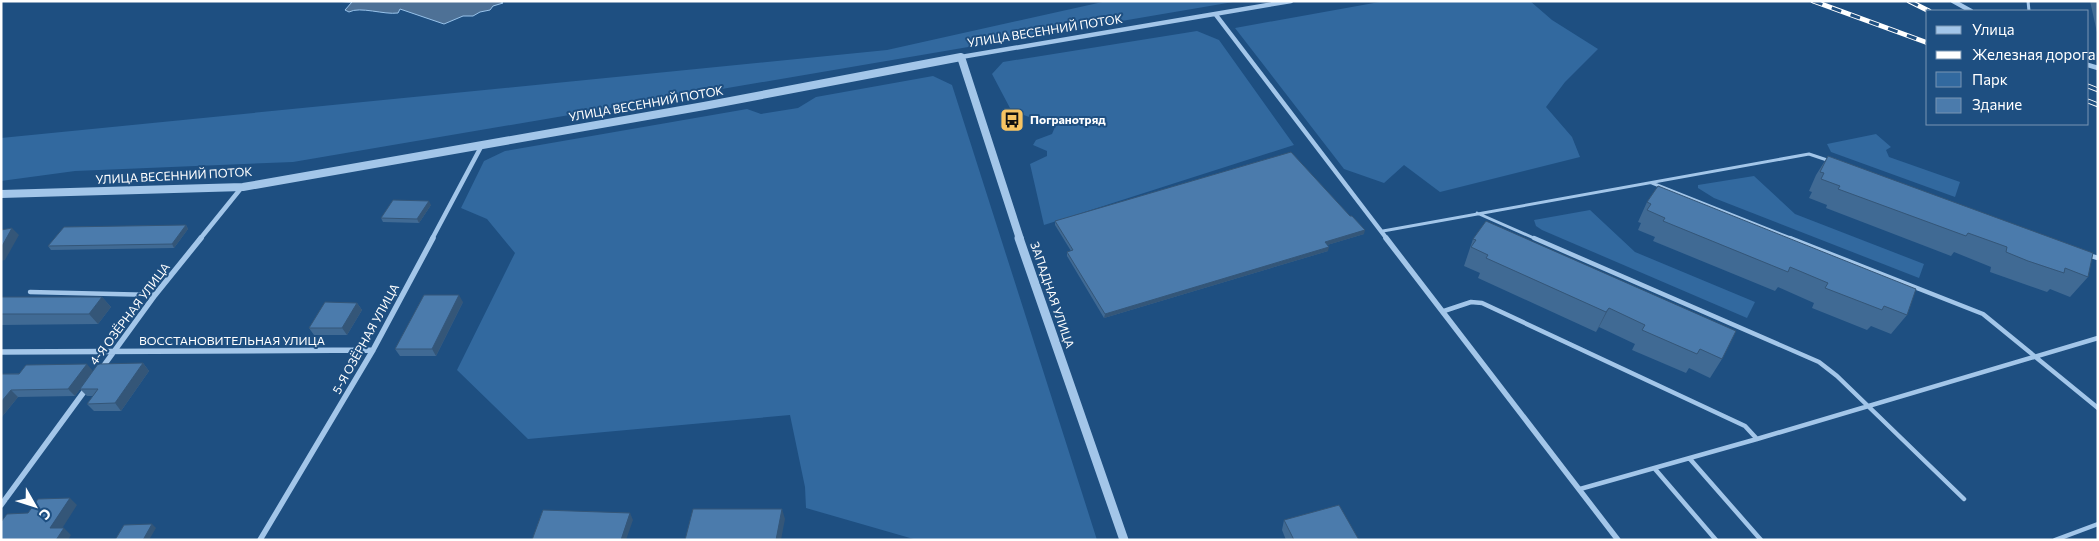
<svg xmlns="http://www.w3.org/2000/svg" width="2099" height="541" font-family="Commissioner,sans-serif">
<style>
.green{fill:#32699f}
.water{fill:#4e7196;stroke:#97c2ea}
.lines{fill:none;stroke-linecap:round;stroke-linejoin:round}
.service-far1{stroke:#a3c6e9;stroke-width:3}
.service{stroke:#a3c6e9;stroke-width:4.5}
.minor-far1{stroke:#a3c6e9;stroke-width:4.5}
.minor{stroke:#a3c6e9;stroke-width:5.5}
.tertiary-far1{stroke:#a3c6e9;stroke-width:8}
.tertiary{stroke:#a3c6e9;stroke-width:9}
.rail-casing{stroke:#fff;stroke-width:5}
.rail{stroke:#1e4f81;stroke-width:3;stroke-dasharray:10;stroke-linecap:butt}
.wall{fill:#406a94}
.shaded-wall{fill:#345678}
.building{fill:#4b7bac;stroke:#345678}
.labels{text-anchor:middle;stroke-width:4;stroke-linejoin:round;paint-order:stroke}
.street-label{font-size:12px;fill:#fff;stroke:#1e4f81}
.poi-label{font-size:12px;font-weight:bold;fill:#fff;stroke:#1e4f81;text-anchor:start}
</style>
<rect width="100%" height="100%" fill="#1e4f81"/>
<path class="green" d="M1107,1h132l-946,161 -218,9 -74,10v-43l886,-88z
M1385,1h145l22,19 46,29 -33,33 -19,25 26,30 8,20 -140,35 -36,-27 -20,18 -40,-14 -109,-141z
M1197,31l22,9 75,105 -250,80 -14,-61 17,-8v-5l-14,-6 3,-5 16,-6 3,-7 -44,-17 -19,-36 11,-12z
M933,76l19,9 145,455h-180l-111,-32 -1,-21 -15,-72 -262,24 -71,-69 58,-117 -28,-34 -26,-11 23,-47 21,-10 242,-42 14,5 37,-6 18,-11z
M1876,134l15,13 -5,3 3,7 71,25 -5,15 -124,-45 -4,-8z
M1754,176l41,38 129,50 -5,14 -205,-80 -16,-10v-3z
M1590,210l45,42 120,50 -8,16 -205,-88 -6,-4 -2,-6z"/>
<path class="water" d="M331,1h168l4,2 -10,3 -3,4 -10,2 -7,4h-10l-19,8 -44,-15 -2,4c-14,2 -38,-7 -49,-1l-4,-2 7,-8z"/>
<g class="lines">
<path class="service-far1" d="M2028,1l1,10
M1652,183l141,56
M1477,213l59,26
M1383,231l426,-77 21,7"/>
<path class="service" d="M1534,238l285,124 18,14 127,123
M1790,238l193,76 115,94
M2088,255l10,3
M30,292l125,3
M1444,311l27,-9 11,1 263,123 12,13
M1690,459l71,81
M1655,469l61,71
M1580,489l177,-50 341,-101
M2055,540l43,-16"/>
<path class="minor-far1" d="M1953,1l18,10
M1216,15l171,224
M961,57l330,-56
M2088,65l10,3
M200,239l42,-52
M432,239l50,-94"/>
<path class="minor" d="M1386,238l232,302
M1,352l372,-2
M102,368l53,-73 46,-57
M1,505l85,-116
M260,540l113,-190 60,-112"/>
<path class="tertiary-far1" d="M1,194l242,-7 461,-81 257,-49 59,182"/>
<path class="tertiary" d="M1019,238l105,302"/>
<g class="rail-casing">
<path id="rail" d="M1813,1l115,42
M1909,1l20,10
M2088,86l10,4
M2088,101l10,4"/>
</g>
<use href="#rail" class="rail"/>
</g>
<path class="wall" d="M2090,1h8v36z
M1828,156l260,121 -18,20 -20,-8 -3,3 -57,-20 1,-5 -37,-15 -3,4 -125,-48 1,-3 -18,-7 3,-6 -3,-1 7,-16z
M1647,202l260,113 -16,19 -20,-8 -4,4 -55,-22 2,-5 -36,-16 -3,4 -122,-50 2,-4 -17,-7 3,-7 -3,-1z
M431,205l-12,18 -36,-1 -2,-4z
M1055,221l309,13 -37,11 1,6 -224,67 -37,-62v-4l4,-1 -16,-26z
M186,225l2,4 -14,19 -123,2 -3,-4z
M1473,239l249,120 -12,19 -21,-10 -3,5 -54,-23 3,-6 -36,-17 -3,5 -118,-54 2,-5 -16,-7z
M1,297h101l9,10 -13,17 -97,1z
M463,302l-27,54h-36l-5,-7z
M357,303l5,7 -15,25h-33l-5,-7z
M143,363l6,8 -28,40h-27l-7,-7 6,-8h-6l-7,-7 -5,7 -57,1 -17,21v-44l92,-3z
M1284,520l75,20h-73l-4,-10z"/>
<path class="shaded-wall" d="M429,201l2,4 -12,18 -2,-4z
M186,225l2,4 -14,19 -2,-4z
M12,228l7,7 -14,25 -4,1v-13z
M1365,230l-1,4 -40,12 1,-4z
M1329,247l-1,4 -224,67 1,-4z
M459,295l4,7 -27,54 -4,-7z
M102,297l9,10 -13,17 -9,-10z
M357,303l5,7 -15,25 -5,-7z
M1609,308l-10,19 -3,5 10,-20z
M143,363l6,8 -28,40 -6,-8z
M87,364l6,7 -18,25 -7,-7z
M11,390l7,7 -17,21v-16z
M70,498l7,7 -19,30 -8,-7z
M782,509l3,10 -4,21h-5z
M630,513l3,7 -7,20h-5z
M152,524l4,4 -7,12h-6z
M64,528l7,7 -3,5h-12z"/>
<path class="building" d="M1291,152l59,64h2l13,14 -40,12 4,5 -224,67 -38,-62 6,-2 -18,-29z
M1828,156l265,97 -5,24 -23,-9 -1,5 -36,-12 -22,-9 1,-5 -39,-14 -2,3 -128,-47 2,-3 -19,-7 3,-6 -4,-1z
M1658,186l258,103 -9,26 -23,-9 -2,4 -57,-22 3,-5 -38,-16 -2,5 -125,-51 2,-3 -18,-8 4,-6 -4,-2z
M393,200l36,1 -12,18 -36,-1z
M1486,221l250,110 -14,28 -22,-10 -3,5 -55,-24 3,-5 -36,-17 -3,4 -120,-54 2,-3 -17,-8 5,-7 -3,-1z
M186,225l-14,19 -124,2 16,-19z
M12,228l-11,20v-18z
M424,295h35l-27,54h-37z
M1,297h101l-13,17h-88z
M325,302l32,1 -15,25h-33z
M143,363l-28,40 -28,1 11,-15h-18l18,-25z
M87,364l-19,25 -57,1 -10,12v-28h18l7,-9z
M70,498l-20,30h14l-8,12h-55v-18l6,-8 21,-1 10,-14z
M1339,505l20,35h-65l-10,-20z
M693,509h89l-6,31h-91z
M543,510l87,3 -9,27h-89z
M152,524l-9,16h-28l9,-15z"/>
<defs>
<g id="bus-square" transform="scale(1.25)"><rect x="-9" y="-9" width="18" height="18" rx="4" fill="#f7c463" stroke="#1e4f81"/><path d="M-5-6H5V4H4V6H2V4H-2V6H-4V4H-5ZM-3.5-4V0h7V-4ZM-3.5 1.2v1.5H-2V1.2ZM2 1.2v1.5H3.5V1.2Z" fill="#111"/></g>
</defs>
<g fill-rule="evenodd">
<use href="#bus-square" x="1012" y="120"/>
</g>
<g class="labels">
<g class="street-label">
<text transform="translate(1045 31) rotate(-9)" y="4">УЛИЦА ВЕСЕННИЙ ПОТОК</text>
<text transform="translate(646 104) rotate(-10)" y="4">УЛИЦА ВЕСЕННИЙ ПОТОК</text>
<text transform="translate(174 176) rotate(-3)" y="4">УЛИЦА ВЕСЕННИЙ ПОТОК</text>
<text transform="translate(1052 295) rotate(71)" y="4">ЗАПАДНАЯ УЛИЦА</text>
<text transform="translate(130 314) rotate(-53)" y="4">4-Я ОЗЁРНАЯ УЛИЦА</text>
<text transform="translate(366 339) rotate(-61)" y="4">5-Я ОЗЁРНАЯ УЛИЦА</text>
<text x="232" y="345">ВОССТАНОВИТЕЛЬНАЯ УЛИЦА</text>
</g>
<g class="poi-label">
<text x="1030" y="124">Погранотряд</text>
</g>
</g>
<rect width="2099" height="541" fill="none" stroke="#ffffff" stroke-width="5"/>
<rect x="1926" y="10" width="162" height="115" fill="#1e4f81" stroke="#7895b3"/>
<rect x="1936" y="26" width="25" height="8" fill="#a3c6e9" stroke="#7895b3"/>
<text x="1972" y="35" font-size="15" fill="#ffffff">Улица</text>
<rect x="1936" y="51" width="25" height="8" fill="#ffffff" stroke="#7895b3"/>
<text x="1972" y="60" font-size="15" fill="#ffffff">Железная дорога</text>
<rect x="1936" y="72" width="25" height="15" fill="#32699f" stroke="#7895b3"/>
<text x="1972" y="85" font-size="15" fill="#ffffff">Парк</text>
<rect x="1936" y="98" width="25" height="15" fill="#4b7bac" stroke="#7895b3"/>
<text x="1972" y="110" font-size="15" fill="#ffffff">Здание</text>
<g transform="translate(35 506) rotate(129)" stroke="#1e4f81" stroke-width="4" paint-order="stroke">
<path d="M0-4L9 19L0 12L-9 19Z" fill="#ffffff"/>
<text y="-8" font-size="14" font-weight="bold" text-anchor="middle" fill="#ffffff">С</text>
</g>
</svg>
